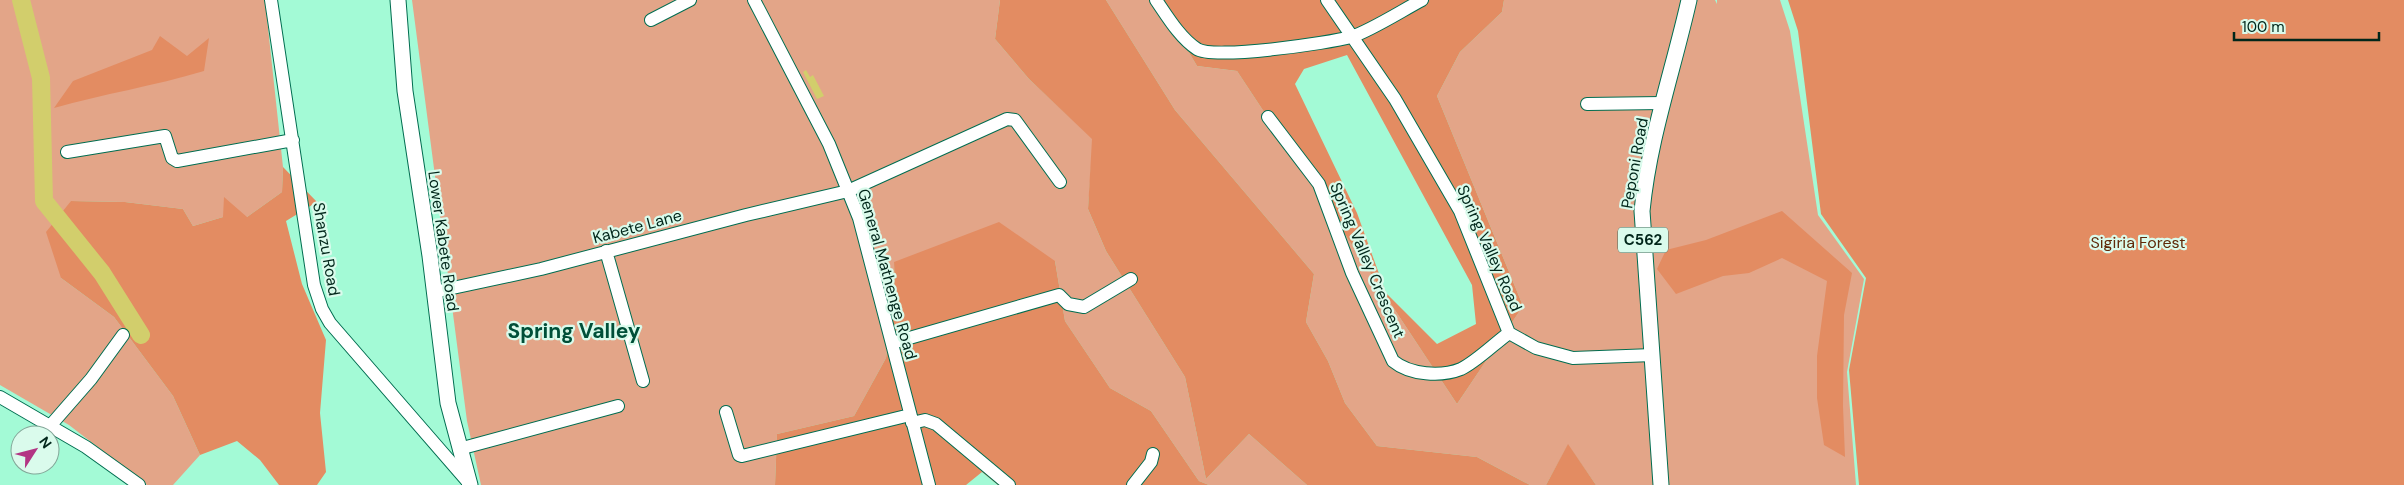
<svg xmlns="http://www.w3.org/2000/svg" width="2404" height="485" font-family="'DM Sans',sans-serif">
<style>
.green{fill:#e3a588}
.forest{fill:#e38c62;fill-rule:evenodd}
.water{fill:#d2ce6c}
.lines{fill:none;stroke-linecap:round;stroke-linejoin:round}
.river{stroke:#d2ce6c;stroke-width:18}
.minor-casing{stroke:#016d50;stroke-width:14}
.major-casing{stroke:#016d50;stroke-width:17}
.minor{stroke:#fff;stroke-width:12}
.major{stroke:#fff;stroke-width:15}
.labels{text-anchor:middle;stroke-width:4.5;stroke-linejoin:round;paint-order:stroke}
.shield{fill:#dafbec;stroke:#426659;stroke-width:1}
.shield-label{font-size:15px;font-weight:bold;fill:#01261a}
.street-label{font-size:16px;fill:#01261a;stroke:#dafbec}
.park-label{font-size:16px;fill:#602909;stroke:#dafbec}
.district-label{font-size:21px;font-weight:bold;fill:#004f38;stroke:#dafbec}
</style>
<rect width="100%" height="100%" fill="#a3fad6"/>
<path class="green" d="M0,0h265l18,167 -1,25 -35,25h-24l-30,9 -10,-17 -58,-7 -54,-1 -10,77 53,39 59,79 27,59 -27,30h-26l-78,-60 -69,-40z
M412,0h588l-5,39 34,40 64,60 -5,70 18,42 79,126 21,102 43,-45 58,51h-98l-10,-4 -48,-70 -41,-23 -45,-67 -10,-60 -161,1 1,37 -9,59 -32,58 -77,18 -2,51h-294l-14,-64z
M1106,0h52l39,66 40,5 220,333 66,-98 -86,-210 23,-44 42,-40 2,-12h211l2,4v-4h63l10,31 28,184 46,64 -17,93 9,113h-260l-28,-40 -22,40h-16l-53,-28 -100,-11 -32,-43 -17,-42 -22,-39 8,-48 -139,-164z"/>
<path class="forest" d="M1000,0h106l69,110 139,164 -8,48 22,39 17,42 32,43 100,11 53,28h-223l-58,-51 -43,45 -21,-102 -79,-126 -18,-42 4,-70 -63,-60 -34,-40z
M1158,0h346l-2,12 -42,40 -23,44 86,210 -66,98 -220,-333 -40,-5zM1347,55l125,230 4,39 -39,20 -51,-51 -29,-80 -62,-129 9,-15z
M1788,0h616v485h-545l-10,-115 17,-92 -45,-64 -23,-183z
M160,36l27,20 22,-18 -5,33c-50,15 -101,23 -150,37l19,-27 79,-31z
M283,167l34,35 -31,19 16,63 24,56 -6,73 6,59 -9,13h-38l-19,-25 -23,-19 -37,14 -27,-59 -59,-79 -53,-39 -15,-46 25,-31 54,1 58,7 10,17 30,-9 1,-20 23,20 35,-25z
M1782,211l70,62 -8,42 -1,91 2,51 -21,-12 -7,-47v-42l10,-75 -45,-23 -33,15 -26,3 -47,18 -19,-25 9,-19 40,-10z
M999,222l56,39 10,60 45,67 41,23 48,70 10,4h-211l-16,-13 -16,13h-191l2,-51 77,-18 32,-58 9,-59 -1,-37z
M1568,444l28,41h-50z"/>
<path class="water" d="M806,70l4,7 3,-2 11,21 -7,3 -14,-27z"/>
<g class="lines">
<path class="river" d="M21,0l20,78 3,123 58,72 39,62"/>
<g class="minor-casing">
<path id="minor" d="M271,0l43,285 8,24 8,14 138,159
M754,0l75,144 30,74 70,267
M1156,0c11,16 24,38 41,49 16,11 132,-6 154,-12 19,-6 52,-27 71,-37
M1327,0l68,99 65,112 49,122 27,15 37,10 80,-3
M651,20l39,-20
M1587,104l75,-1
M1268,117l51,67 33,89 41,88c17,14 48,16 68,8 15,-7 34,-26 48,-36
M67,152l98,-16 7,22 5,3 116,-21
M606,251l37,130
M434,292l107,-23 205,-54 102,-24 159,-72 8,1 45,62
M892,343l167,-48 9,9 16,3 47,-28
M0,397l86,50 53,38
M726,412l13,43 3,1 168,-41
M912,423l13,-3 11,4 73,61
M50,426l41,-47 32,-44
M459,449l159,-43
M1133,485l18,-23 2,-8"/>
</g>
<g class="major-casing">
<path id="major" d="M398,0l7,91 25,165 18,147 22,82
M1661,485l-19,-274c7,-72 31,-140 47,-211"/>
</g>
<use href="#minor" class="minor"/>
<use href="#major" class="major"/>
</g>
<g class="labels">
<rect class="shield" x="1618" y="227.5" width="50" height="25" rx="4"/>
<g class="shield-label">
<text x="1643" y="245">C562</text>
</g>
<g class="street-label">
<text transform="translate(1634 163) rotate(-80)" y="6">Peponi Road</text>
<text transform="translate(637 226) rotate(-15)" y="6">Kabete Lane</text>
<text transform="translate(444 241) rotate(82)" y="6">Lower Kabete Road</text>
<text transform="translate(1490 248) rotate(66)" y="6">Spring Valley Road</text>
<text transform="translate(327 249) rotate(80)" y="6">Shanzu Road</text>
<text transform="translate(1368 260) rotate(67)" y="6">Spring Valley Crescent</text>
<text transform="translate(888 274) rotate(74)" y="6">General Mathenge Road</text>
</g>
<g class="park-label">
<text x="2138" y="248">Sigiria Forest</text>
</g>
<g class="district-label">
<text x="574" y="338">Spring Valley</text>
</g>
</g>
<g transform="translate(35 450) rotate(54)"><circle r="24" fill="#dafbec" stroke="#83a698"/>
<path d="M0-4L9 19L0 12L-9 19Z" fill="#b33584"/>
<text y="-8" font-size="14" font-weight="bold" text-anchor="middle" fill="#01261a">N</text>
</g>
<path d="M2234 32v8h145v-8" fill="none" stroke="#01261a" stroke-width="2.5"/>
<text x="2242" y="32" font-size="15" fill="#01261a" stroke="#dafbec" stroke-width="4" paint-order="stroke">100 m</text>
</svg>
